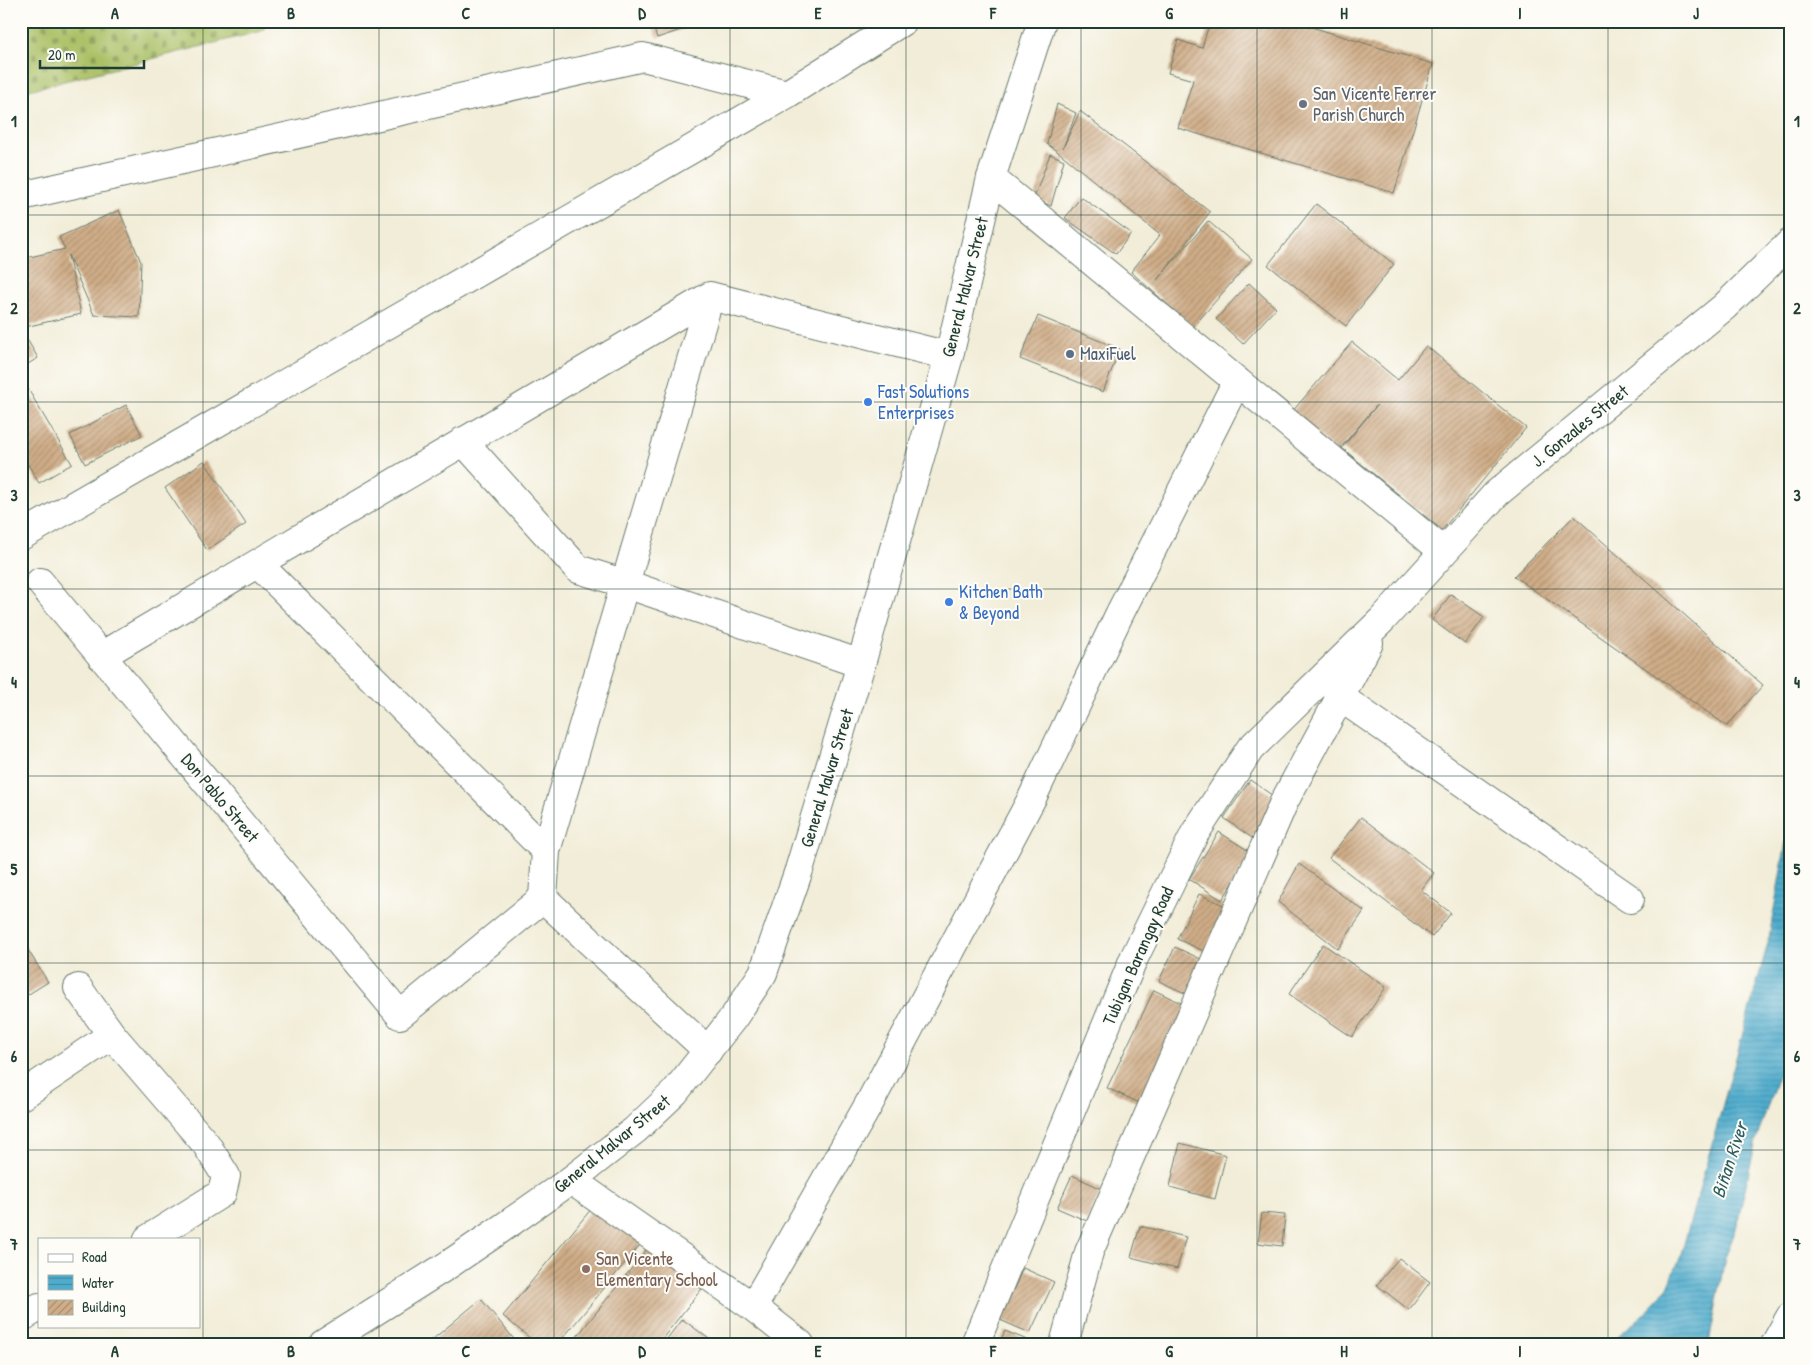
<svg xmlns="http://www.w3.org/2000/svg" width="1811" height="1365" font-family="'Patrick Hand',sans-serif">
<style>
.cemetery{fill:url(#cemetery-stones);stroke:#647e4c}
.water{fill:url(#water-rules);stroke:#377480}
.building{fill:url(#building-hatch)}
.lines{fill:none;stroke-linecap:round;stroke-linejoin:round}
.minor-casing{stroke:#697b6d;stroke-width:30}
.highway-casing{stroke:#697b6d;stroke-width:30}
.minor{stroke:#fff;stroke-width:28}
.highway{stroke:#fff;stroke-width:28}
.grid{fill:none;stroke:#1f3d34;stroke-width:1;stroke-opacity:0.55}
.worship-dot{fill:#6b7280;stroke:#fdfcf7;stroke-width:2}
.service-dot{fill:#5c6f8a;stroke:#fdfcf7;stroke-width:2}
.shop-dot{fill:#3f7fe0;stroke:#fdfcf7;stroke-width:2}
.education-dot{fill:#8d6e63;stroke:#fdfcf7;stroke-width:2}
.labels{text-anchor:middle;stroke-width:4;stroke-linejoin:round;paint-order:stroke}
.worship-label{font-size:18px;fill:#5b616d;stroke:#fdfcf7;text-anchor:start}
.street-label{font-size:18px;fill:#1f3d34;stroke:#fdfcf7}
.service-label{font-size:18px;fill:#4e5e75;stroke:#fdfcf7;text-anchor:start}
.shop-label{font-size:18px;fill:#366cbe;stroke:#fdfcf7;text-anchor:start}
.education-label{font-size:18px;fill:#785e54;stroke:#fdfcf7;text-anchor:start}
.water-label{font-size:19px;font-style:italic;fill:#2d5e62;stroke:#fdfcf7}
.neatline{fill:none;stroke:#1f3d34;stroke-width:2}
.grid-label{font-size:16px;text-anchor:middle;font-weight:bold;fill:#1f3d34}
</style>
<defs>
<pattern id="cemetery-stones" width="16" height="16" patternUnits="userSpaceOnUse" patternTransform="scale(1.25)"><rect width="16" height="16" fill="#aac065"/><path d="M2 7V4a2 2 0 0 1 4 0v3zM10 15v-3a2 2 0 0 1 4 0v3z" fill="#8a9d54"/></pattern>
<pattern id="water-rules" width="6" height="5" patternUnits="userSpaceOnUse" patternTransform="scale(1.25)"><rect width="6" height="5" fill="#4faccd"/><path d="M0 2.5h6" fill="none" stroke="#418da7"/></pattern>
<pattern id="building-hatch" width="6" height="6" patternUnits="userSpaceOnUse" patternTransform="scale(1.25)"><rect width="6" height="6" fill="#d0ad88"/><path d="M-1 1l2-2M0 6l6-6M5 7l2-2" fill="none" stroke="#a88e70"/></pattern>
</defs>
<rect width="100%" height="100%" fill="#fdfcf7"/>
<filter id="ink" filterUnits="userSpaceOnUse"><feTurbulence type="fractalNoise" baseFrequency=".02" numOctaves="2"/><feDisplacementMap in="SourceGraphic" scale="10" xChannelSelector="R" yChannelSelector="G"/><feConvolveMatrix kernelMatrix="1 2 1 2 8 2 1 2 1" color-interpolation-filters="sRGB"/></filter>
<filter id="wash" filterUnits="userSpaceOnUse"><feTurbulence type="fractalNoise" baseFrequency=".0096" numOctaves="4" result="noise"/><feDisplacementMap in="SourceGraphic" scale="20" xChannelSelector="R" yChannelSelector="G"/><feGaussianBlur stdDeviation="1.12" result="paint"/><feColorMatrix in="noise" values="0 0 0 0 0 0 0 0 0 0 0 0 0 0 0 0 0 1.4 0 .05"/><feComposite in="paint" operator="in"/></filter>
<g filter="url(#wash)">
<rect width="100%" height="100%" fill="#f2edd8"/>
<path class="cemetery" d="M21,21h248l-7,10 -241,61z"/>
<path class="water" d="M1790,819v221l-34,101 -20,88 -11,29 -16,86h-101l39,-32 21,-25 12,-29 88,-315z"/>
<g id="blocks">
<path class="building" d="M651,21h54v1l-48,16z
M1210,21h82l141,43 -39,129 -216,-65 15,-48 -25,-7 10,-33 24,8z
M1057,104l19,9 -13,35 17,-37 130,101 -53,68 51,-59 44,38 -59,68 -62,-55 29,-37 -99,-81 -14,-10z
M1050,154l14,6 -13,46 -17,-8z
M1081,197l50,36 -15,21 -51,-36z
M1316,204l78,60 -48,62 -78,-61z
M119,210l22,52 -2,55 -45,-2 -26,-60 13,59 -56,13 -4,-14v-54l44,-10 -6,-12z
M1249,283l27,25 -33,36 -27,-25z
M1038,316l82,33 -17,43 -83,-33z
M21,329l17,29 -17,10z
M1352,342l46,38 28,-34 100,82 -84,102 -100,-82 35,-43 -40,47 -46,-39z
M21,377l51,87 -33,19 -18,-30z
M126,405l16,30 -57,29 -15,-29z
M204,461l42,63 -39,26 -42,-62z
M1574,516l189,169 -36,41 -213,-150z
M1451,594l33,23 -19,27 -33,-24z
M1250,780l29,20 -27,38 -28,-20z
M1361,817l73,56 -13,17 30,23 -19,24 -103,-79z
M1219,832l33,21 -30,47 -33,-21z
M1299,864l65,47 -26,38 -60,-47z
M1199,894l31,14 -22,45 -31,-14z
M21,939l27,43 -27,17z
M1323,944l63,43 -34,50 -63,-43z
M1175,947l30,14 -16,34 -30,-14z
M1154,990l33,16 -45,98 -35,-16z
M1180,1143l46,12 -11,44 -45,-12z
M1072,1175l30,14 -15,32 -30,-13z
M597,1202l47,38 -86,104h-21l-34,-28z
M1262,1213l23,2 -3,31 -24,-3z
M1140,1226l46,11 -9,32 -46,-12z
M651,1244l53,42 -46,58h-87z
M1399,1258l31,24 -21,28 -32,-25z
M1023,1268l31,14 -24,51 -30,-13z
M481,1299l37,45h-91z
M682,1319l34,25h-53z
M1005,1331l32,13h-38z"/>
</g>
</g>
<g filter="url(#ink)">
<use href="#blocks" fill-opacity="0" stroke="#697b6d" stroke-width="1"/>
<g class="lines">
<g class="minor-casing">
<path id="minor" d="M991,178l452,373
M21,196l622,-139 144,37
M463,441l115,128 48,15 235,80
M21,536l766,-442 116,-73
M258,564l288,287
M40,582l360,433 143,-117 3,-47 164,-555
M101,656l609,-360 239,60
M1340,697l290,202
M543,898l165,153
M78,988l34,47 94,109 20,32 -4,17 -74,46
M21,1096l91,-61
M571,1180l182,127 47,37
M753,1307l116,-203 163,-306 87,-183 118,-234
M21,1318l18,-11
M975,1344l159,-386 61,-125 55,-84 132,-129 114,-126 228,-187 66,-64
M1064,1344l25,-92 195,-450 85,-159
M1775,1344l15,-27"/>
</g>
<g class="highway-casing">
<path id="highway" d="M323,1344l125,-79 50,-34 73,-51 64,-50 40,-38 59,-75 29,-44 36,-103 62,-206 88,-308 42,-178 51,-157"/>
</g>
<use href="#minor" class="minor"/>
<use href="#highway" class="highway"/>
</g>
</g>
<path class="grid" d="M203,21v1323M379,21v1323M554,21v1323M730,21v1323M906,21v1323M1081,21v1323M1257,21v1323M1432,21v1323M1608,21v1323M21,215h1769M21,402h1769M21,589h1769M21,776h1769M21,963h1769M21,1150h1769"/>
<circle class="worship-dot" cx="1303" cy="104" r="5"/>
<circle class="service-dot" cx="1070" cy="354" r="5"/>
<g class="shop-dot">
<circle cx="868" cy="402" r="5"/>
<circle cx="949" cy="602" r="5"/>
</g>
<circle class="education-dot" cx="586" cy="1269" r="5"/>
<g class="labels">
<g class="worship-label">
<text x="1313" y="100">San Vicente Ferrer<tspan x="1313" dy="21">Parish Church</tspan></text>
</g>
<g class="street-label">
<text transform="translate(965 287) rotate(-76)" y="6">General Malvar Street</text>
<text transform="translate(1580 426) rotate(-39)" y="6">J. Gonzales Street</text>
<text transform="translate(827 778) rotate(-73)" y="6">General Malvar Street</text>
<text transform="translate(220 798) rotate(50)" y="6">Don Pablo Street</text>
<text transform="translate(1138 956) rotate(-66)" y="6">Tubigan Barangay Road</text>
<text transform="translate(612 1144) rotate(-39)" y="6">General Malvar Street</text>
</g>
<g class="service-label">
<text x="1080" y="360">MaxiFuel</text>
</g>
<g class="shop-label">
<text x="878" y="398">Fast Solutions<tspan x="878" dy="21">Enterprises</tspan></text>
<text x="959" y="598">Kitchen Bath<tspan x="959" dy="21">&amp; Beyond</tspan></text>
</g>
<g class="education-label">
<text x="596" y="1265">San Vicente<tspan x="596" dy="21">Elementary School</tspan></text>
</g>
<g class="water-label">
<text transform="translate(1729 1160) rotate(-72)" y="7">Biñan River</text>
</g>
</g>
<rect width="1811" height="1365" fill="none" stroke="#fdfcf7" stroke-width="55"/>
<rect x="38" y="1238" width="162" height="90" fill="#fdfcf7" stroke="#a4b0a9"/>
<rect x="48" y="1254" width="25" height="8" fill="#ffffff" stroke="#a4b0a9"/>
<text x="82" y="1262" font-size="15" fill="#1f3d34">Road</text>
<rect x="48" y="1275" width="25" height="15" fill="url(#water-rules)" stroke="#a4b0a9"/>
<text x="82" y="1288" font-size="15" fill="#1f3d34">Water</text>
<rect x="48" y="1300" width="25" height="15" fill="url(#building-hatch)" stroke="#a4b0a9"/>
<text x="82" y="1312" font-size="15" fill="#1f3d34">Building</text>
<path d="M40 60v8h104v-8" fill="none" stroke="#1f3d34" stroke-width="2.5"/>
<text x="48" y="60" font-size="15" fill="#1f3d34" stroke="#fdfcf7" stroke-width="4" paint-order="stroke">20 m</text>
<rect x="28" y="28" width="1756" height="1310" class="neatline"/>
<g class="grid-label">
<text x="115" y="19">A</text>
<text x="291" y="19">B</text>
<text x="466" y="19">C</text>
<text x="642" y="19">D</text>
<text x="818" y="19">E</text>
<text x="993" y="19">F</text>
<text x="1169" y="19">G</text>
<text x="1344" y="19">H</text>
<text x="1520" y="19">I</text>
<text x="1696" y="19">J</text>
<text x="14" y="127">1</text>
<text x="1797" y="127">1</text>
<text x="14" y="314">2</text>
<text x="1797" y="314">2</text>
<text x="14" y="501">3</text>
<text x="1797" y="501">3</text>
<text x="14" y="688">4</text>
<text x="1797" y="688">4</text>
<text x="14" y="875">5</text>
<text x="1797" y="875">5</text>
<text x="14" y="1062">6</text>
<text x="1797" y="1062">6</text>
<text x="14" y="1250">7</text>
<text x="1797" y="1250">7</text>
<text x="115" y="1357">A</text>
<text x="291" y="1357">B</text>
<text x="466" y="1357">C</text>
<text x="642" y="1357">D</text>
<text x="818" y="1357">E</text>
<text x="993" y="1357">F</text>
<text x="1169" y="1357">G</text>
<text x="1344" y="1357">H</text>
<text x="1520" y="1357">I</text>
<text x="1696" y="1357">J</text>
</g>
</svg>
